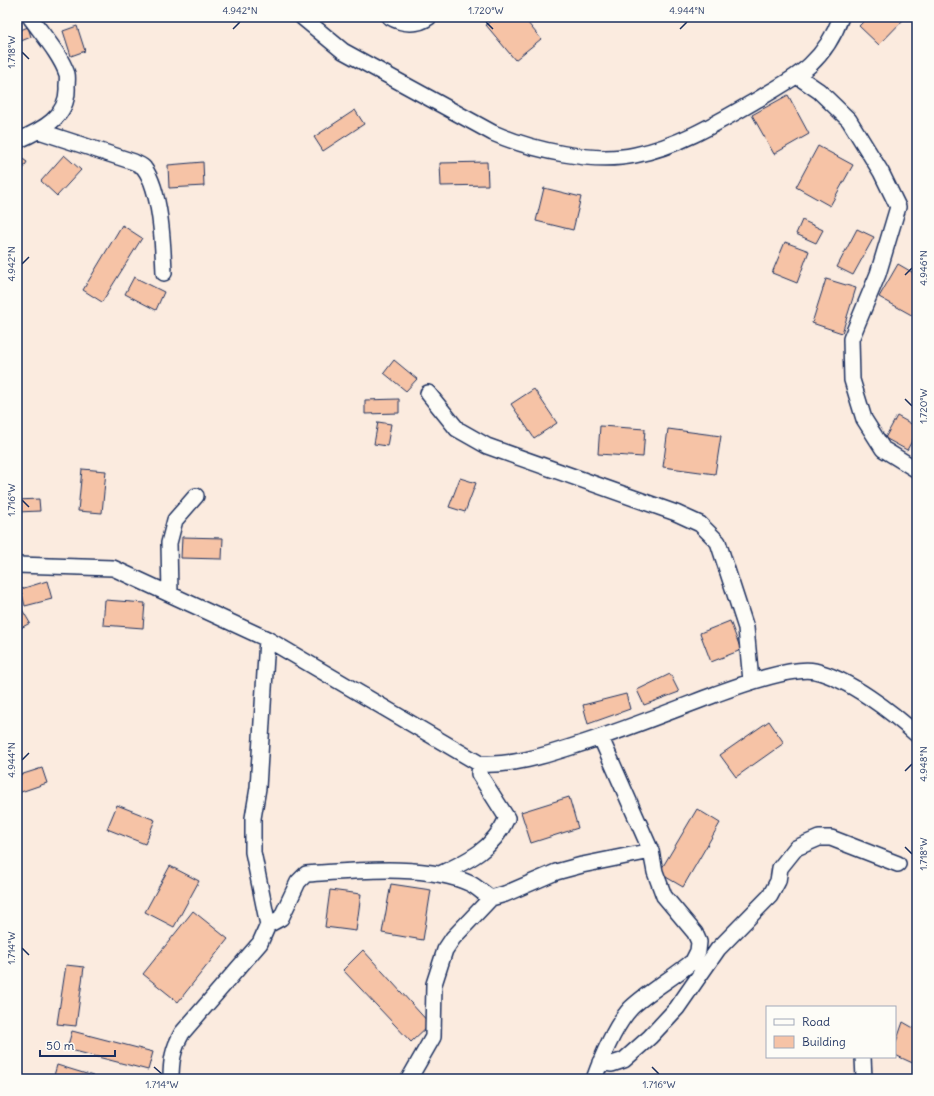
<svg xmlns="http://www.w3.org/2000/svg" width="934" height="1096" font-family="Delius,sans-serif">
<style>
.building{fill:#f6c3a6;stroke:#1b2f5e}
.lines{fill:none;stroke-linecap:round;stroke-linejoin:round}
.minor-casing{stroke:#1b2f5e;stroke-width:18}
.minor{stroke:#fdfcf7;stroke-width:15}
.ticks{fill:none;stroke:#1b2f5e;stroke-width:1.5}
.neatline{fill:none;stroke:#1b2f5e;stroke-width:1.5}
.ticks-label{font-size:10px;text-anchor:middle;fill:#1b2f5e}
</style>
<rect width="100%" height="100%" fill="#fbebdf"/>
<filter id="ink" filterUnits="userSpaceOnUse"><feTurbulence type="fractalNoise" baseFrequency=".025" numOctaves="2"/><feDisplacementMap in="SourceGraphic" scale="8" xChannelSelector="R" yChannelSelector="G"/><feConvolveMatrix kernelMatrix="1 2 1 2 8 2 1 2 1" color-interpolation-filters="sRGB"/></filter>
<g filter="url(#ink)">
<path class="building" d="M495,17h28l18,22 -26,21 -29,-35z
M868,17h38l-27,28 -20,-19z
M77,26l8,25 -14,5 -8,-25z
M28,27l3,10 -10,4 -3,-10z
M788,95l21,39 -35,20 -22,-39z
M355,110l9,14 -41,27 -9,-14z
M818,146l35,19 -23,41 -34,-19z
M17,155l10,7 -10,17z
M64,155l17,15 -24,26 -16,-15z
M203,162l1,24 -35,2 -1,-23z
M487,162l1,23 -47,1 -1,-23z
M544,188l37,9 -8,33 -37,-9z
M802,220l21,10 -7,13 -20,-9z
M122,225l20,13 -40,64 -19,-12z
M857,229l17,8 -21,38 -16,-8z
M785,242l24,9 -12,32 -25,-10z
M917,251v10l-4,-2z
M898,264l19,11v43l-38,-21z
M134,277l30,15 -8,18 -31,-16z
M826,279l30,9 -14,45 -30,-10z
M394,360l23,19 -11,12 -22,-18z
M534,389l23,34 -23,15 -23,-34z
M399,399v14l-34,1v-14z
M897,416l20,11v5l-10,18 -22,-12z
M378,422l13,2 -4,22 -13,-2z
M600,426l45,3 -2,28 -45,-3z
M668,429l53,7 -6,38 -52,-7z
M82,469l24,2 -4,42 -24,-2z
M460,478l16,5 -11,29 -16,-5z
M39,499l1,12 -23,1v-12z
M182,537l41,1 -1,21 -41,-1z
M47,581l5,18 -27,7 -4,-17z
M105,600l40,3 -2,25 -40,-3z
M17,601l13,22 -13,7z
M730,621l11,29 -30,12 -11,-29z
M670,674l9,18 -35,13 -7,-15z
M626,694l4,15 -42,15 -5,-19z
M769,721l15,22 -48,34 -16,-22z
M42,768l5,15 -29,10 -1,-17z
M569,797l9,31 -47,15 -10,-31z
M117,805l38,15 -10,24 -38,-15z
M697,809l23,14 -37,64 -24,-14z
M17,818l2,16 -2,1z
M170,866l29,15 -25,46 -29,-15z
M391,884l40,6 -8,50 -41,-7z
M330,890l31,4 -5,37 -31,-4z
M193,911l35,28 -50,63 -35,-28z
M363,950l67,74 -19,18 -68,-72z
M66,965l18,2 -8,59 -19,-2z
M903,1022l14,8v35l-22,-10v-10z
M72,1031l81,21 -5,18 -81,-21z
M57,1065l36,11 -1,3h-39z"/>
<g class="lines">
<g class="minor-casing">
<path id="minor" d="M302,17l41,34 150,82c39,17 100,31 142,22 46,-9 87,-35 127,-58 16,-10 34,-19 48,-32 15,-14 24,-29 31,-48
M390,17c12,7 27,9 39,0
M797,76l22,15 30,29 32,52 17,35 -20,67 -27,65 1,41 12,39 19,30 34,21
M39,131l95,31c3,2 8,3 10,6 17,22 19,78 20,105
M17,141c25,-11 52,-24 50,-55 0,-3 1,-8 0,-12 -7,-20 -25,-40 -37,-57
M428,393l29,36 30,17 189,67 24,11 18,18 28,86 5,53
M17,565l96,3 154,71 213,125c32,2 63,-8 94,-18 48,-15 95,-34 142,-52 22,-8 76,-28 99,-23 34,8 77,41 102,64
M170,594l-1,-51 6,-23 21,-24
M440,874c30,-14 53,-25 67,-56l-28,-44 1,-10
M268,925l13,-7 17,-36 8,-8c47,-3 122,-11 165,10 7,4 13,10 20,14
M863,1057l1,22
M600,1062l12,2 12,-4 26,-23 27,-29 41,-59 52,-53 8,-15 2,-13 16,-20 23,-10h12l67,26
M171,1079c0,-18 2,-30 11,-46l78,-90 8,-18 -15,-73v-34l5,-30 9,-149
M409,1079l24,-42 1,-53 11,-34 8,-12 38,-40 14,-4 51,-22 26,-7 69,-14
M594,1079c8,-22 21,-54 37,-71 18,-17 42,-30 62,-47l5,-10 1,-9 -4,-9 -31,-37 -9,-24 -4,-21 -50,-113"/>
</g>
<use href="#minor" class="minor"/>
</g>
</g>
<path class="ticks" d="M486,22l7,7M233,29l7,-7M680,29l7,-7M22,52l7,7M22,264l7,-7M905,275l7,-7M905,399l7,7M22,500l7,7M22,760l7,-7M905,771l7,-7M905,847l7,7M22,948l7,7M154,1067l8,7M652,1067l7,7"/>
<rect width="934" height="1096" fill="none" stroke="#fdfcf7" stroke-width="44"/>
<rect x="766" y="1006" width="130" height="52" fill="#fdfcf7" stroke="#a3aaba"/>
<rect x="774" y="1019" width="20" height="6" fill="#fdfcf7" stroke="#a3aaba"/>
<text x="802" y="1026" font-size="12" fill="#1b2f5e">Road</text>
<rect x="774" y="1036" width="20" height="12" fill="#f6c3a6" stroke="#a3aaba"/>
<text x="802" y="1046" font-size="12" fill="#1b2f5e">Building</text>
<path d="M40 1050v6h75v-6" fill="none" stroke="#1b2f5e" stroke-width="2"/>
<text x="46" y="1050" font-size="12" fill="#1b2f5e" stroke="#fdfcf7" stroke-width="3" paint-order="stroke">50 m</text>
<rect x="22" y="22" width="890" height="1052" class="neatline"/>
<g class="ticks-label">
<text x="240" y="14">4.942°N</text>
<text x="486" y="14">1.720°W</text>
<text x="687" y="14">4.944°N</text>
<text transform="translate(11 52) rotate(-90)" y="4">1.718°W</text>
<text transform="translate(11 264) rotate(-90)" y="4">4.942°N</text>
<text transform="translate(923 268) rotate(-90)" y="4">4.946°N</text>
<text transform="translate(923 406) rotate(-90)" y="4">1.720°W</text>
<text transform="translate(11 500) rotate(-90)" y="4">1.716°W</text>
<text transform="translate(11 760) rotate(-90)" y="4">4.944°N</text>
<text transform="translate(923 764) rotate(-90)" y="4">4.948°N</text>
<text transform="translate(923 854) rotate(-90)" y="4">1.718°W</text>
<text transform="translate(11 948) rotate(-90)" y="4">1.714°W</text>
<text x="162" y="1088">1.714°W</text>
<text x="659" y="1088">1.716°W</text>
</g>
</svg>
